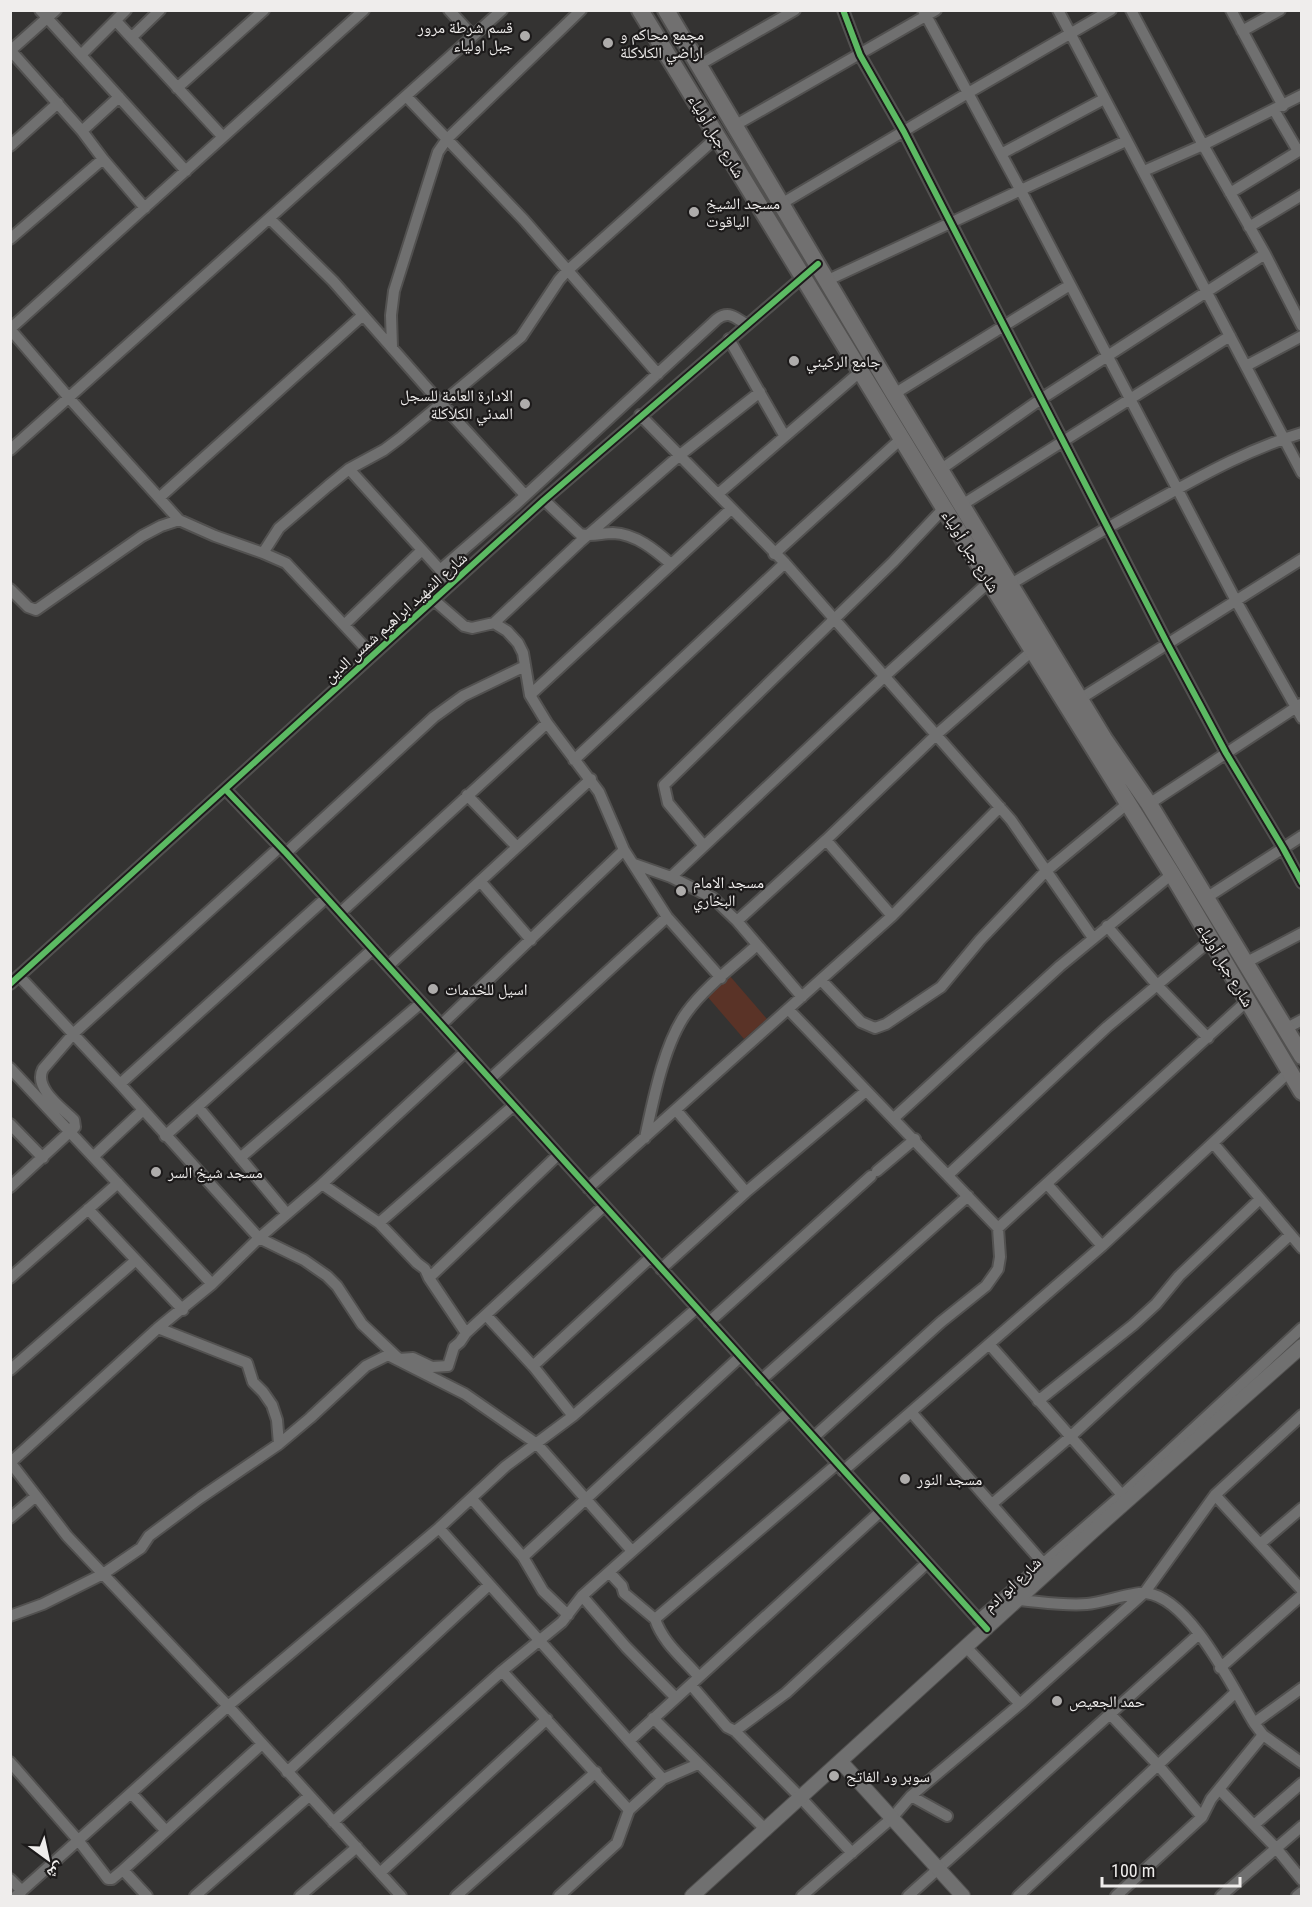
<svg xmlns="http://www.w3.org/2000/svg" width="1312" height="1907" font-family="'Roboto Condensed','Noto Naskh Arabic',sans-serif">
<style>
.garden{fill:#5a3327}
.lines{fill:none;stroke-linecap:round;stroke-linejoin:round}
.minor-casing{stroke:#525150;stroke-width:14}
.tertiary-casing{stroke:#525150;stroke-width:16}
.primary-casing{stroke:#525150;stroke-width:20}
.minor{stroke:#707070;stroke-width:10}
.tertiary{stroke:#707070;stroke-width:14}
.primary{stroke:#717070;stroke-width:16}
.cycleway-casing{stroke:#1c1a1a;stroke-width:10}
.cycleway{stroke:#5cba63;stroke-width:6}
.poi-dot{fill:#aeacab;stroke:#1c1a1a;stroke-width:2}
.labels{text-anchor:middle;stroke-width:4.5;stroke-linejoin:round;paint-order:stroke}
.poi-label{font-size:16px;fill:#efedec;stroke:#1c1a1a;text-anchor:start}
.street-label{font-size:16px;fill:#efedec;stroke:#1c1a1a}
</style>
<rect width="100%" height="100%" fill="#343332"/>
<path class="garden" d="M729,975l38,44 -23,20 -38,-44z"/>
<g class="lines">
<g class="minor-casing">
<path id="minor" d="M40,10l146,161
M449,10l24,26
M843,10l17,45 44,77 263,511 59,110 57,95 19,35
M923,10l97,179 215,410 67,119
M1058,10l244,463
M1131,10l72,135 62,109 37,72
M1231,10l52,96
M116,21l107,116
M1242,31l38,-21
M132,37l28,-27
M10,51l46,-41
M11,51l71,80 21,28 42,49
M81,55l45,-45
M699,65l96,-55
M177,88l87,-78
M406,96l118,124 134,154
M1274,110l24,41
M734,126l202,-116
M82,131l37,-34
M10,146l48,-43
M1001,154l103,-55
M1144,171l59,-26 99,-50
M1230,193l72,-44
M781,204l187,-111 143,-83
M270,219l63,62 96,109 96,105
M1249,227l53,-32
M10,239l93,-80
M828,280l298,-139
M10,329l59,69 110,122 36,16 48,17 23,10 86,92
M10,329l354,-319
M729,339l55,96
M392,348l-1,-33 3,-24 44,-139 9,-13 134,-129
M1246,366l56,-30
M894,394l176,-109
M640,415l145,148 226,257 82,118
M10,450l492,-440
M349,469l103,114
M940,470l101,-71 224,-145
M718,494l143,-123
M159,498l204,-183
M544,500l36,34c11,3 22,-1 33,-1 23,1 42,17 58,31
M962,505l268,-169
M263,553l16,-25 49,-42 21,-17 35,-19 16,-12 121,-101 38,-57 8,-9 151,-135
M774,554l128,-116
M440,570l74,-64 203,-187c12,-9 18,-1 29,5
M1011,584c50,-30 101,-59 152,-87 45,-25 89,-49 139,-64
M10,589l18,18 8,3 106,-74 19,-10 18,-6
M434,600l30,26 8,2 22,-5 13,8 11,12 5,10 7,42 17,28 52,69 25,58 -183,175
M494,623l86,-81 100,-87 80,-63
M344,625l78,-75
M530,695l201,-186
M1080,699l222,-140
M574,760l211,-197
M226,790l60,63 701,776
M467,795l50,52
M1149,804l152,-100
M826,840l66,76
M704,846l-36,-43 -4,-18 229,-223 51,-54
M624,850l43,67 54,61
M286,853l148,-136 29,-21 62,-30
M634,864l37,13 42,21 24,23 65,76
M671,877l215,-202 104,-94
M480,881l51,59
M1206,898l96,-62
M340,913l207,-190
M737,921l89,-81 110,-105 97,-85
M1107,926l50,59 51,53
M1245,963l57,-30
M388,966l203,-187
M19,976l101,108 139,154 45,22 23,16 10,10 25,38 37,35 14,-1 19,9 16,-1 6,-19 6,-5 6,-9 138,-127
M821,980l40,42 14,6 11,-4 55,-37 39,-47 65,-68 82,-68
M10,984l534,-484 274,-236
M789,1010l209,218 2,29 -2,12 -12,17 -45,36 -127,115
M1285,1029l17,-9
M10,1068l202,216
M490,1079l177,-162
M120,1084l206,-186
M198,1107l89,107
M676,1110l70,82
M894,1118l166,-152 112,-92
M10,1124l33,34
M165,1136l208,-187
M645,1138c8,-37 19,-95 42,-126 19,-26 47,-46 70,-67
M1213,1143l89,105
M94,1156l49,-46
M240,1158l181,-155
M877,1171l38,-32
M948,1175l159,-148 104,-87
M322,1184l57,39 38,40 8,6 4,9 37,55
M1047,1184l55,62
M10,1187l65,-60 -1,-7c-12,-12 -41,-32 -31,-51l31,-36 206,-186
M588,1188l304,-272 108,-109
M88,1209l95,101
M379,1223l134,-117
M998,1228l249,-227
M661,1269l85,-77 120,-101
M10,1278l108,-95
M429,1278l129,-123
M486,1315l47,51 40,50
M709,1322l162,-146
M158,1328l89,35 6,19 10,10 9,13 5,15 2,24
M989,1344l133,151
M533,1366l117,-108
M10,1370l126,-110
M761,1380l207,-184
M1038,1401l95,-76 23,-21 23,-28 81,-77
M911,1412l132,151
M10,1462l57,74 161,170 173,190
M11,1462l147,-134 54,-44 47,-46 63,-54 143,-132
M843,1471l259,-225 187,-174
M1215,1495l87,95
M472,1499l51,58 20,34 25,24
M992,1504l78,-67 220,-202
M10,1518l26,-22
M439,1528l224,251
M1260,1544l42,-36
M523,1557l217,-200
M609,1572l13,14 2,7 31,26 182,-155
M582,1596l44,51 50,51
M1019,1600c23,2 46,6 68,4 15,-1 48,-13 59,-11 44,5 86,94 108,130l9,12 39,28
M10,1616l33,-12 60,-30 38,-26 8,-12 51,-38 79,-54 31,-26 56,-52 22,-11 77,39 72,50 95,107
M655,1619c8,24 28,39 44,58
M978,1620l144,-125 180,-167
M967,1648l53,56
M1220,1668l82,-73
M502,1671l127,139
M691,1685l36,42 8,4 51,-38 140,-129
M1110,1714l48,51 44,52
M653,1718l113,112
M1254,1723l48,-35
M735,1731l66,67 51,55
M629,1741l251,-229
M10,1762l68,78 30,39h4l11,-9 24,26
M287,1772l202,-187
M1220,1790l56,58 26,32
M131,1793l35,38
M911,1796l36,20
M333,1822l169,-151 60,-49 20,-26 207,-184
M1254,1825l48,-42
M123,1870l139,-126
M380,1873l167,-154
M10,1879l12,12
M16,1896l212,-190 211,-178 67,-62 67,-50 124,-108
M195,1896l114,-100
M300,1896l57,-49
M456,1896l140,-124
M559,1896l58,-53 12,-33 34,-31 35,-15
M802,1896l90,-78 19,-22 109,-92 125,-112 70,-97 87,-80
M908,1896l291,-262
M1018,1896l218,-204
M1116,1896l86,-79 9,-18 52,-64
M1221,1896l81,-70
M1297,1896l5,-4"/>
</g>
<g class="tertiary-casing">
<path id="tertiary" d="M841,1762l122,134
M692,1896l401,-365 209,-185"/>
</g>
<g class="primary-casing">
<path id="primary" d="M640,10l304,498 228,366 130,218
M666,10l228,384 210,345 45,65 153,252"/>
</g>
<use href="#minor" class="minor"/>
<use href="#tertiary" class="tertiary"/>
<use href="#primary" class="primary"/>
<g class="cycleway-casing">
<path id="cycleway" d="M843,10l17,45 44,77 263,511 59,110 57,95 19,35
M226,790l60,63 701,776
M10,984l534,-484 274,-236"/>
</g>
<use href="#cycleway" class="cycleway"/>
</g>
<g class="poi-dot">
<circle cx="525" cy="36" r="6"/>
<circle cx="608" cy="43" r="6"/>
<circle cx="694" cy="212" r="6"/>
<circle cx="794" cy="361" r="6"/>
<circle cx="525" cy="404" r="6"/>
<circle cx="681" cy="891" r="6"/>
<circle cx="433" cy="989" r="6"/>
<circle cx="156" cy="1172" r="6"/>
<circle cx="905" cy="1479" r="6"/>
<circle cx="1057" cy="1701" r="6"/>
<circle cx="834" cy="1776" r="6"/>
</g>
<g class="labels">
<g class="poi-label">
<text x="513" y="33" text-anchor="end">قسم شرطة مرور<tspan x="513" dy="18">جبل اولياء</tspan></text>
<text x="620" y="40">مجمع محاكم و<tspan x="620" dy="18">اراضي الكلاكلة</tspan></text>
<text x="706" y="209">مسجد الشيخ<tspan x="706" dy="18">الياقوت</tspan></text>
<text x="806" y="367">جامع الركيني</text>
<text x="513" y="401" text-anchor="end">الادارة العامة للسجل<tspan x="513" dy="18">المدني الكلاكلة</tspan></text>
<text x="693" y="888">مسجد الامام<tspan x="693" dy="18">البخاري</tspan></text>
<text x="445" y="995">اسيل للخدمات</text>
<text x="168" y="1178">مسجد شيخ السر</text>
<text x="917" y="1485">مسجد النور</text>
<text x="1069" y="1707">حمد الجعيص</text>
<text x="846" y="1782">سوبر ود الفاتح</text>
</g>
<g class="street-label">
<text transform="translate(717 136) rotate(59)" y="6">شارع جبل أولياء</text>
<text transform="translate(971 551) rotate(58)" y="6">شارع جبل أولياء</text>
<text transform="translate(395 617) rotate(-42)" y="6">شارع الشهيد ابراهيم شمس الدين</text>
<text transform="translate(1226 965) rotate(59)" y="6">شارع جبل أولياء</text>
<text transform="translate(1012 1584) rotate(-43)" y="6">شارع ابو ادم</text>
</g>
</g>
<rect width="1312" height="1907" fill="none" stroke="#efedec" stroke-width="24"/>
<g transform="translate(48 1859) rotate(147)" stroke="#1c1a1a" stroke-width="4.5" paint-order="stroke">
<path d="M0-4.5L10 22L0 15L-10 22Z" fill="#efedec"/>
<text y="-9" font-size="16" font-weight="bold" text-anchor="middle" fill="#efedec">ش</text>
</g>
<path d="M1102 1877v9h138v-9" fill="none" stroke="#efedec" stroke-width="3"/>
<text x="1111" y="1877" font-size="18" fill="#efedec" stroke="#1c1a1a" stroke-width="4.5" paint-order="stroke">100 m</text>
</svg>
